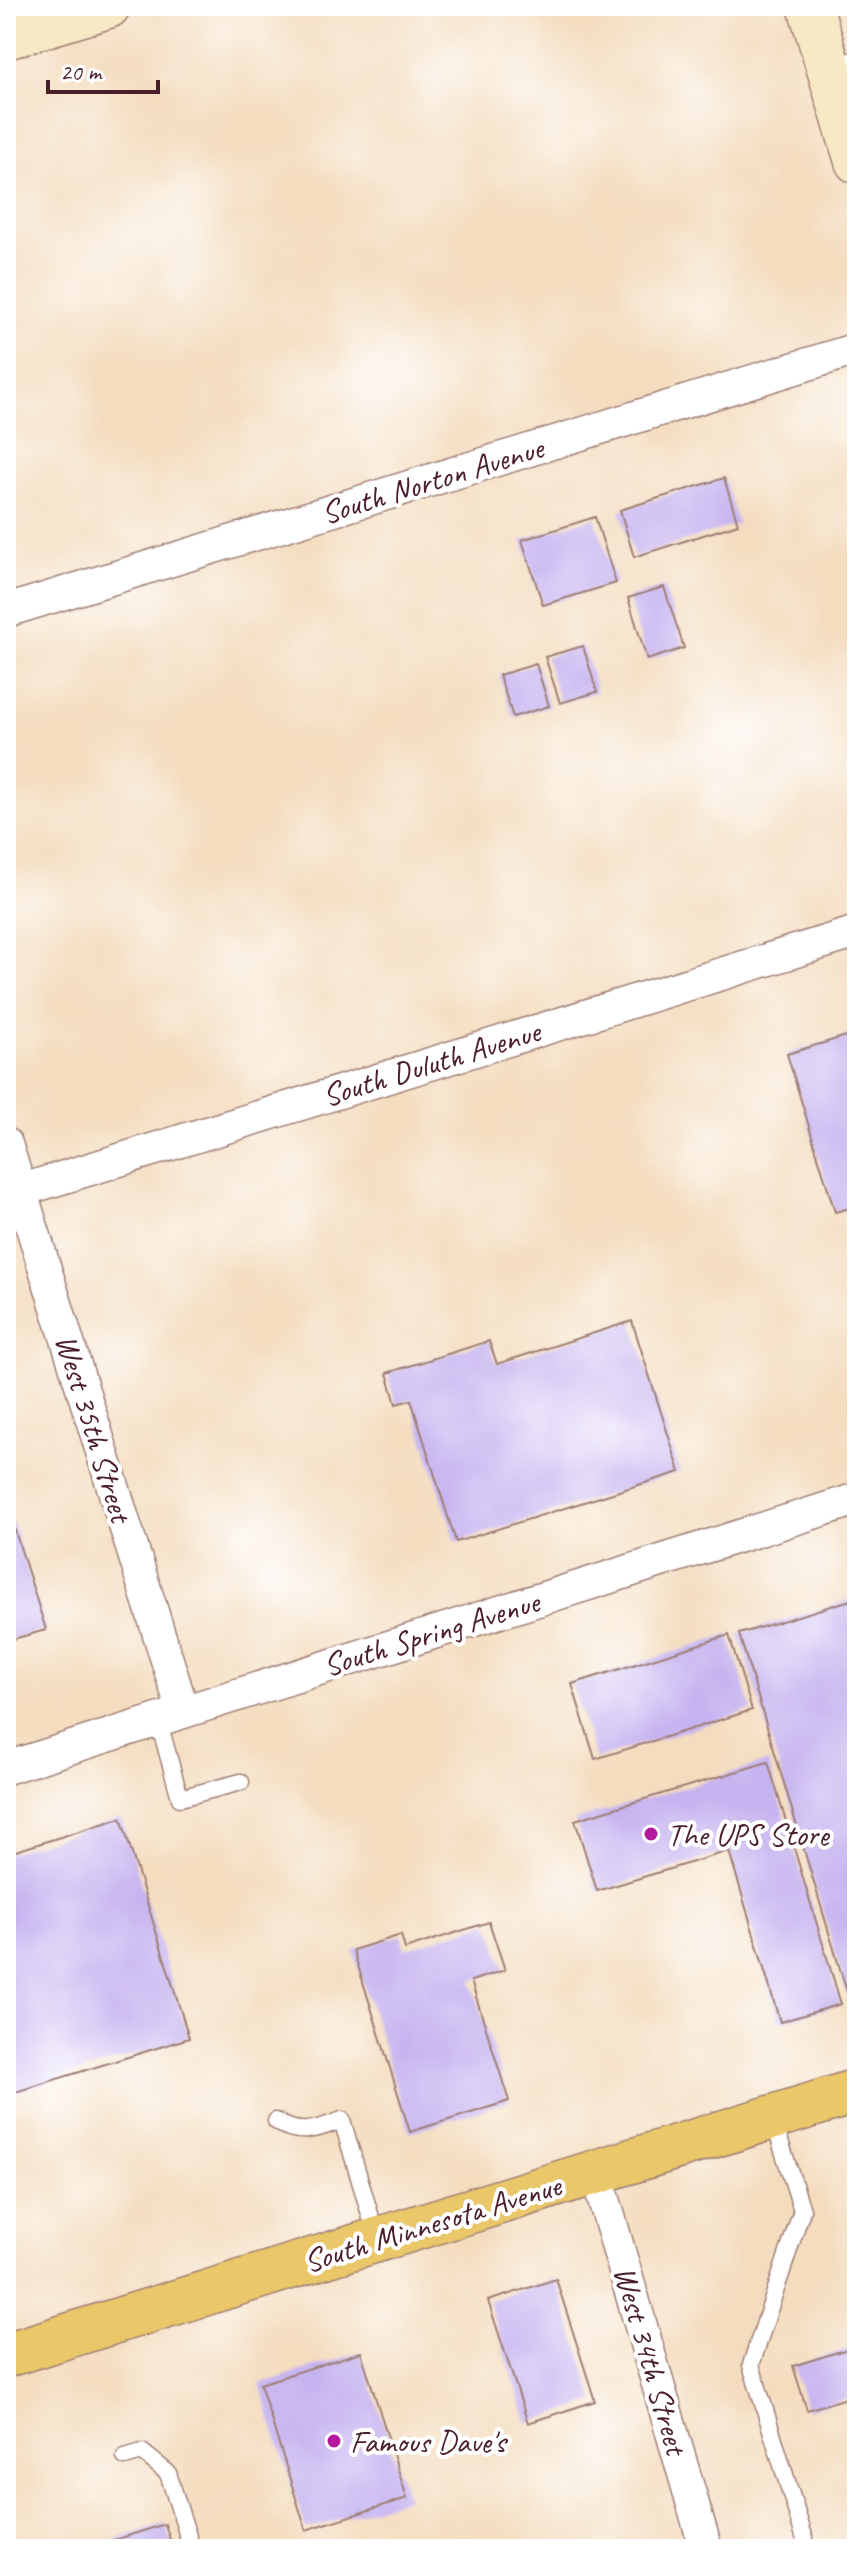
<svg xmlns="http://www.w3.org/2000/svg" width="863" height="2555" font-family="Caveat,sans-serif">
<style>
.building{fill:#c6b4f0}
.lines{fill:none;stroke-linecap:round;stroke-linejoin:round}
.lane-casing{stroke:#9f7e75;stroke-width:19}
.street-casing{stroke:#9f7e75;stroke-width:35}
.secondary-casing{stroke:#9f7e75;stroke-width:47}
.primary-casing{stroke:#9f7e75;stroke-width:47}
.lane{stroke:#fff;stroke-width:16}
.street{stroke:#fff;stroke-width:32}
.secondary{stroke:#f7e9c3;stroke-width:44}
.primary{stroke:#eac769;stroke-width:44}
.poi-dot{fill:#b5179e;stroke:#fff;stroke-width:3}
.labels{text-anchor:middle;stroke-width:8;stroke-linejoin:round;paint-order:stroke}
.street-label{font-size:32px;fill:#4a1f2b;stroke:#fff}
.poi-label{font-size:32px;fill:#4a1f2b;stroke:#fff;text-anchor:start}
</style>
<rect width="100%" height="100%" fill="#fff"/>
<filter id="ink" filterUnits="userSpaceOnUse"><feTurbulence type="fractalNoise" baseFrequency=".0125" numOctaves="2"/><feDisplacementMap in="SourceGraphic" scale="16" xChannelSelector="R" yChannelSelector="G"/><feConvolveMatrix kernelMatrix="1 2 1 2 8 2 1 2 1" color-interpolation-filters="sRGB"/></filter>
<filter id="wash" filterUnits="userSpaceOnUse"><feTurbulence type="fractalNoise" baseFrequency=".006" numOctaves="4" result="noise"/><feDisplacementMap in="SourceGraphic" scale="32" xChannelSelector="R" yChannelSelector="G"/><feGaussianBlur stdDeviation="1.8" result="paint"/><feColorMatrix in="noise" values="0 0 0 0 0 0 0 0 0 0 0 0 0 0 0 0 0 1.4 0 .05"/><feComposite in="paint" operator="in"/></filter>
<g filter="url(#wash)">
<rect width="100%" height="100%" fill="#f4ddbf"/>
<g id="blocks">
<path class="building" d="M724,478l14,46 -104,33 -14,-47z
M595,517l21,66 -73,22 -21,-65z
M664,587l20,61 -37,12 -19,-62z
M583,646l14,46 -37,11 -15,-46z
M536,664l13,42 -36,11 -14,-42z
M856,1033l1,173 -22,6 -48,-158z
M632,1321l48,151 -224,70 -45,-142 -15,4 -9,-31 102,-32 8,23z
M6,1502l40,128 -40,11z
M857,1598v409l-5,2 -113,-375z
M729,1635l23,75 -157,49 -23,-75z
M768,1762l73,242 -61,18 -51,-171 -132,40 -22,-71z
M121,1818l68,220 -183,57v-241z
M489,1922l16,48 -34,11 38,120 -99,31 -57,-182 48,-15 4,14z
M556,2279l39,122 -67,22 -40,-122z
M857,2346v49l-50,15 -14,-44z
M361,2352l46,146 -101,32 -46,-146z
M165,2524l8,25h-84v-1z"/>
</g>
</g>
<g filter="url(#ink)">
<use href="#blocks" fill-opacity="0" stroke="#9f7e75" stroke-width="2"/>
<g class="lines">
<g class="lane-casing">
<path id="lane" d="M830,67l27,-8
M158,1719l22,79 61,-16
M773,2119l29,91 -51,155 57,184
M276,2121c22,16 42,8 66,-1l35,118
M125,2457l17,-5 26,21 24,76"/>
</g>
<g class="street-casing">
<path id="street" d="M6,611l851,-262
M6,1144l177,567
M6,1195l851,-263
M6,1768l851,-269
M596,2172l110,377"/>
</g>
<g class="secondary-casing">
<path id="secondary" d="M810,6l47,155
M6,37l102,-31"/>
</g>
<g class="primary-casing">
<path id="primary" d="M6,2355l851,-264"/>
</g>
<use href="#lane" class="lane"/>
<use href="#street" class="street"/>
<use href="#secondary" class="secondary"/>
<use href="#primary" class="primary"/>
</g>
</g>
<g class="poi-dot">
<circle cx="651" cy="1834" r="8"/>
<circle cx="334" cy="2441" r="8"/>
</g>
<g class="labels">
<g class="street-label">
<text transform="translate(432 480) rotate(-17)" y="11">South Norton Avenue</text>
<text transform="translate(431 1063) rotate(-17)" y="11">South Duluth Avenue</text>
<text transform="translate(94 1428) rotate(73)" y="11">West 35th Street</text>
<text transform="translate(431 1633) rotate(-17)" y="11">South Spring Avenue</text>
<text transform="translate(432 2223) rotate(-17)" y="11">South Minnesota Avenue</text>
<text transform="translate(651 2360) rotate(74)" y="11">West 34th Street</text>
</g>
<g class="poi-label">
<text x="667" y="1845">The UPS Store</text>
<text x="350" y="2452">Famous Dave's</text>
</g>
</g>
<rect width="863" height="2555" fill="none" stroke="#fff" stroke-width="32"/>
<path d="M48 80v12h110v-12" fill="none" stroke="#4a1f2b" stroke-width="4"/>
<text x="60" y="80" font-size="24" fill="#4a1f2b" stroke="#ffffff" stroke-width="6" paint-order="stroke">20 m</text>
</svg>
